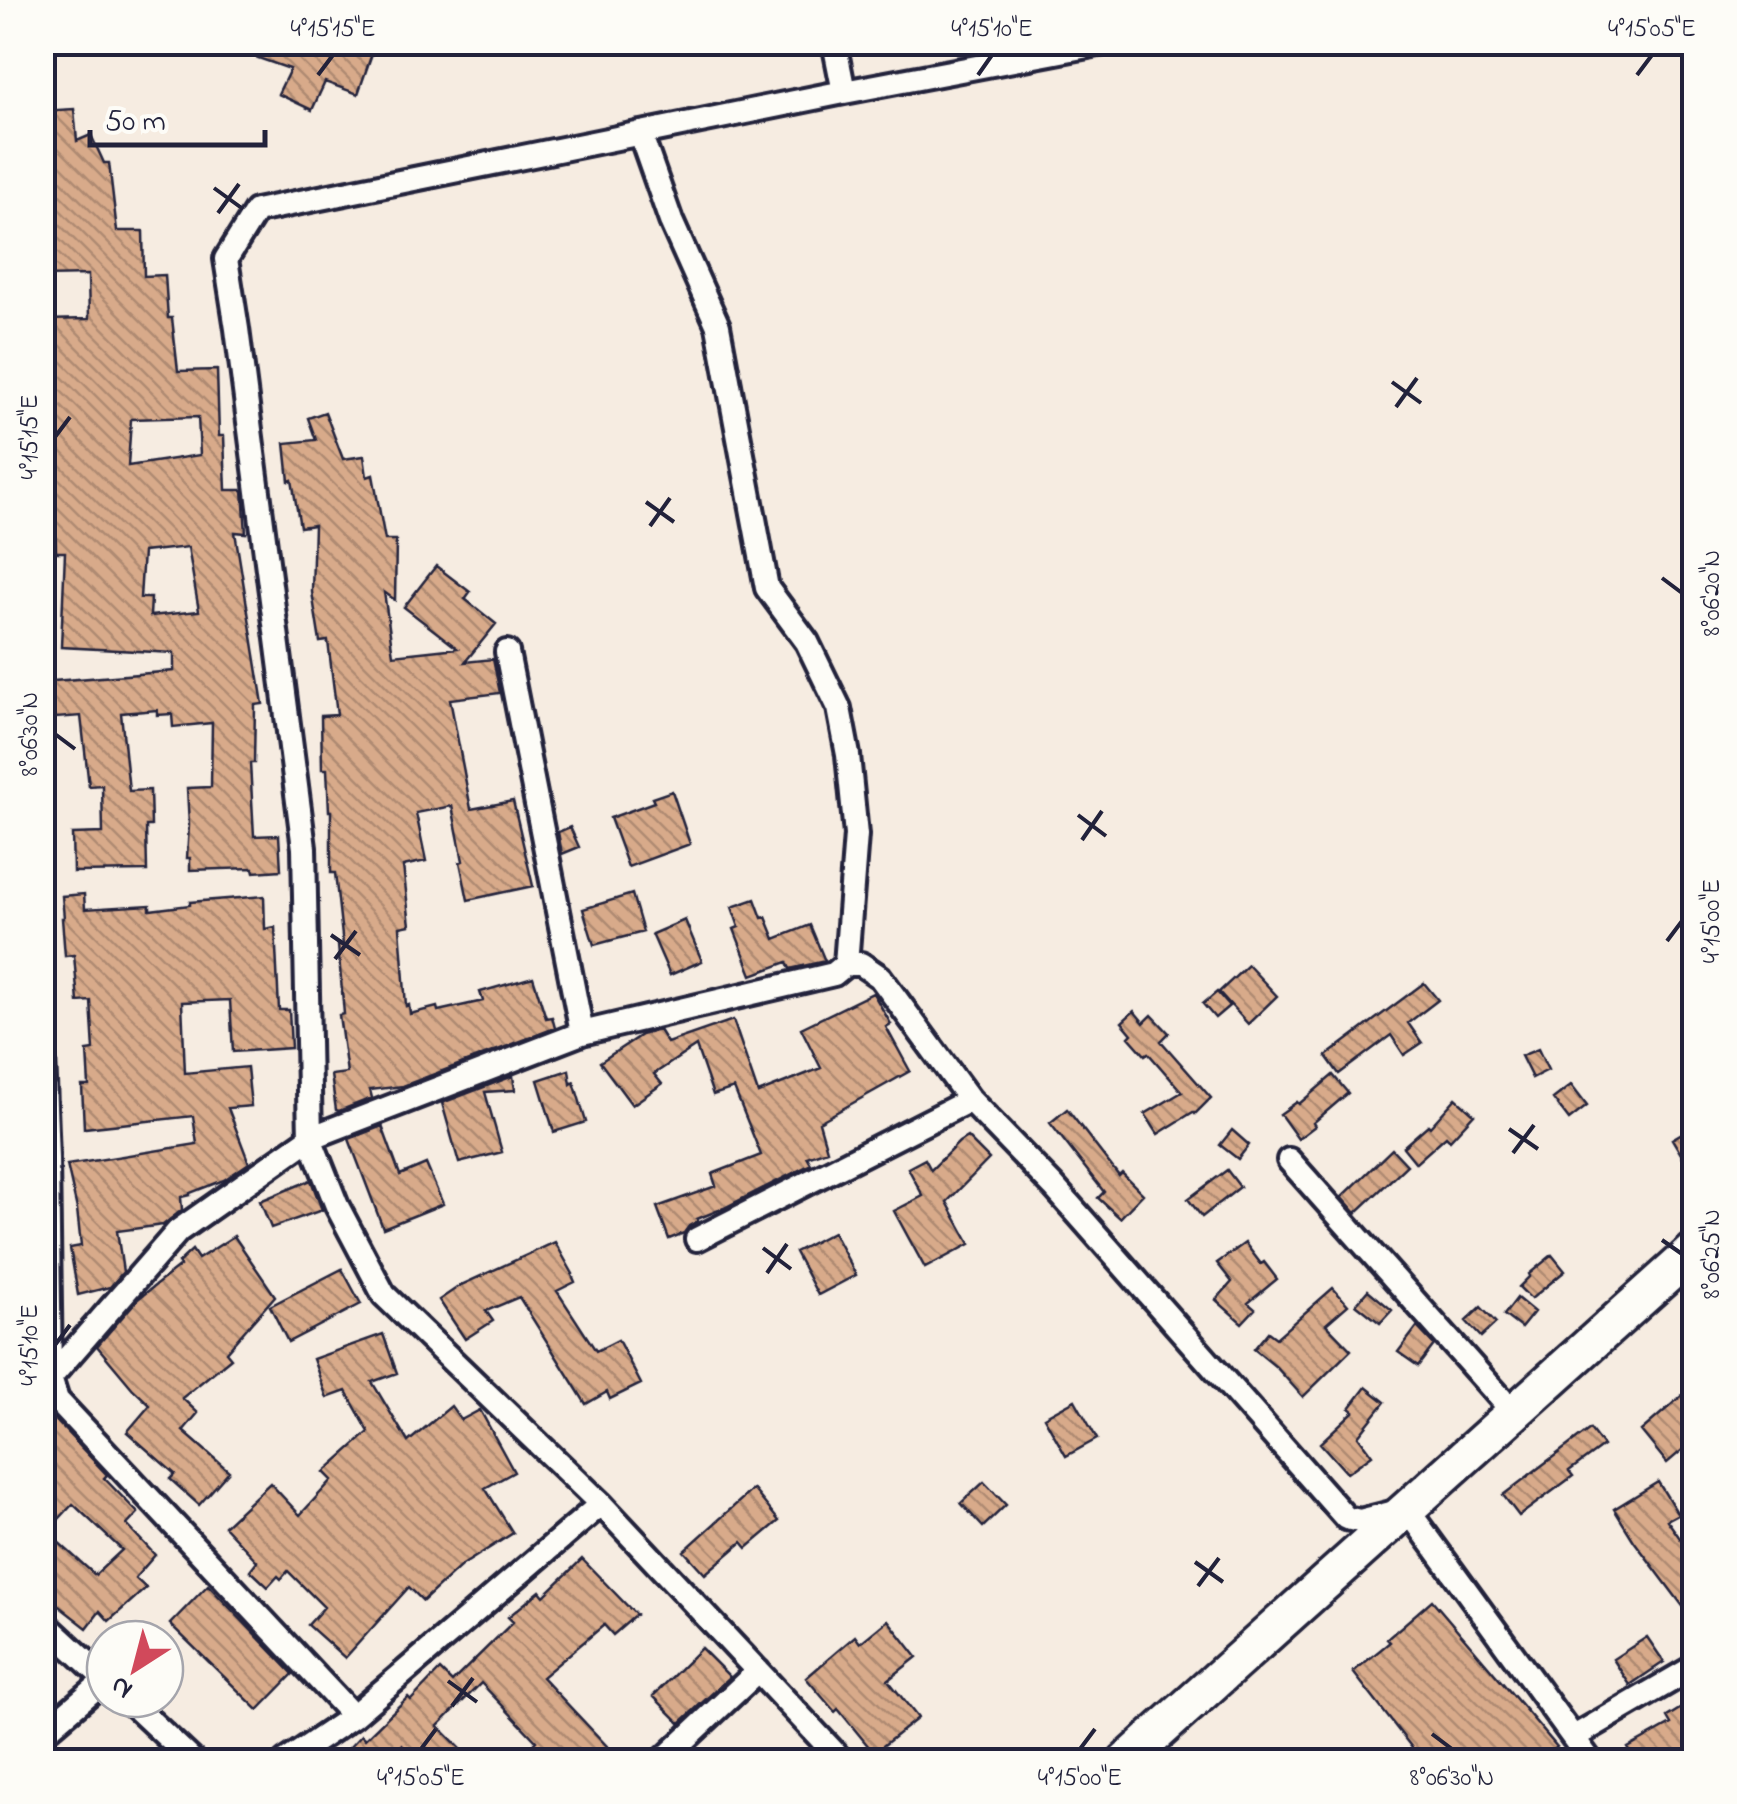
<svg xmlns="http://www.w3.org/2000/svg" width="1737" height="1804" font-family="'Indie Flower',sans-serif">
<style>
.building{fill:url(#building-back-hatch);stroke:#22223b;stroke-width:2.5;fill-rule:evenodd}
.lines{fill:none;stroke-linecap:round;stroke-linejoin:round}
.minor-casing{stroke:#22223b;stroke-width:30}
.primary-casing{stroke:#22223b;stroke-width:42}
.minor{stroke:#fdfcf7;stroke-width:22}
.primary{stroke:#fdfcf7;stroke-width:35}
.ticks{fill:none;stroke:#22223b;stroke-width:4}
.neatline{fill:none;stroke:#22223b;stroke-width:4}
.ticks-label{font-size:25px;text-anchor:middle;fill:#22223b}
</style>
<defs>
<pattern id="building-back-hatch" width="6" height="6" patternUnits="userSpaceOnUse" patternTransform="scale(2.5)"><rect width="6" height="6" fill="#d8aa8a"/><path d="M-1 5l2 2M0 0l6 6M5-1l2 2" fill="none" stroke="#af8a72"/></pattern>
</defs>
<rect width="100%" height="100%" fill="#f6ece1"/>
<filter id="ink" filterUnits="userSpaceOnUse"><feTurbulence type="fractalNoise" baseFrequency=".01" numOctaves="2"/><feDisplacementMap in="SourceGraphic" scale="20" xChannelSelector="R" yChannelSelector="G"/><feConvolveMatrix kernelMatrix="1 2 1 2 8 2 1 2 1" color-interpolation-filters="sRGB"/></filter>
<g filter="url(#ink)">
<path class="building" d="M222,42h154l-18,52 -33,-12 -13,28 -34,-16 12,-25 -69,-24z
M74,109l3,32 14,-6 13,28h5l8,68h26l1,45 21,-1 3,43h4l6,53 39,-1 2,66h5l2,54h17l3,43 -11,-1 28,172 -8,1 -1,58h-4l4,73 25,-1 2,35 -27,2 -1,-4 -63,2v-12h-3l2,-33 -2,-37 24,-1 1,-64 -39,4 -1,-13 -15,1v-5l-36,3 8,78 21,-1 1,36h-5l1,45 -74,1 -1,-38 31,-1 -1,-48 -13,1 -8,-70 -38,3 -1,-37 132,-11v-18l-113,-6 4,-95h-9l-2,-85h-3l2,-37h-6l-5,-85h4l-1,-25 44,-1 -1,-44 -46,1v-165zM198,417l2,38 -72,11 3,-47zM188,547l11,64 -49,5 1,-18h-11l3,-46z
M325,412l18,47 21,-3 3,21 6,-2 12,65h11l-1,60 -11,-8 9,63 64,-7 -53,-41 32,-41 34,26 -5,7 31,25 -31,38 28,-3 7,34 -50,6 21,110 42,-8 20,85 -65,14 -8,-38 3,-1 -11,-55 -36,7 10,48 -23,5 7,59 -10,2 6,79 3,-1 1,9 27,-7 1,4 45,-10 -3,-9 53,-15 13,41 6,-1 3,11 -152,58 -33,4 2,8 -33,13 -3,-1 -5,-35 16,-2 -8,-58 5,-1 -6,-69h5l-8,-72h-4v-62h-2l-2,-42h-5l-1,-53 16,-1 -9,-74 -8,1 -8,-50 2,-67 -14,2 -8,-47 -3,1 -4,-38 31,-3 -8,-22z
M672,791l18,53 -62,23 -18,-49 44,-16 -2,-4z
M570,827l9,20 -17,7 -4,-22z
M84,894l1,15 65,-4v5l40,-5v-3l74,-6 1,33 10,-2 4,83h10l2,38 -58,4 -3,-52 -48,2 3,71 62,-6 4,39 -23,2 21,55 -25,17 -34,13v2l-9,2 1,13 -19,15 -46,6 6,41 -13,15 -32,8 -8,-47 11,-2 -4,-37 -10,-44 130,-21 -4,-28 -109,12 -2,-42h7l-2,-35 7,-1 -3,-49 -13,1 -4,-47 -9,1 -3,-38h2l-2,-22z
M632,894l11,38 -49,13 -11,-36z
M755,899l7,19 4,-1 9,22 35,-14 15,36 -35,8 -3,-7 -35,13 -18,-46 5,-2 -7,-20z
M685,920l17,41 -32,14 -18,-41z
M1248,965l29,31 -29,28 -29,-32z
M1424,983l14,17 -30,23 14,20 -18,12 -13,-20 -52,39 -13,-18z
M1217,992l12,14 -14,12 -12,-14z
M873,993l18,31 -5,3 24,44 -91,51 8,28 -20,7 4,7 -87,44 -27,11 1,2 -9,5 -5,7 -15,6 -12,-32 59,-21 -4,-12 49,-19 -27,-67 -21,7 -17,-49 -42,28 8,10 -30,21 -32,-43 41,-27 18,-5 8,13 66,-23 25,73 63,-25 -20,-40z
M1134,1011l10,12 8,-8 17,18 -8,8 50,57 -16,16 -2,-2 -35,22 -13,-20 37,-22 -34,-39 -3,2 -16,-18 3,-3 -10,-12z
M1538,1049l10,21 -16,8 -11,-22z
M569,1070l2,14 3,-2 12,40 -32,10 -16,-52z
M1333,1075l15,18 -35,30 2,3 -17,13 -18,-25 17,-12 2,2z
M513,1076l2,14 -30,2 17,60 -43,11 -17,-60z
M1571,1085l16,21 -18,14 -16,-21z
M1456,1098l18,16 -24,26 -4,-4 -30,27 -13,-16 25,-22 2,2z
M1067,1109l52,67 3,-3 21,21 -23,24 -22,-20 6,-6 -54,-69z
M382,1126l18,49 26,-11 17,40 -60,24 -34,-89z
M1694,1126v50l-22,-37z
M1232,1130l17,15 -11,14 -18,-14z
M967,1137l22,22 -42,43 23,42 -45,24 -31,-57 29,-15 -15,-28 17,-9 6,11 28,-28z
M1392,1149l15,16 -51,48 -14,-16z
M1227,1170l13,17 -38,30 -14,-18z
M311,1180l11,30 -51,18 -11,-27z
M833,1232l23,43 -38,20 -23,-43z
M234,1236l41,60 -49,56 5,6 -49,40 16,15 -15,18 46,40 -30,34 -29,-26 5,-5 -48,-42 23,-27 -17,-16 -36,-43 41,-47 42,-33 -2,-3 14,-13 6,9z
M555,1242l18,32 -1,1 3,7 -18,9 39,60 22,-11 23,44 -31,15 -3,-7 -21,12 -67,-107 -33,14 7,10 -28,18 -26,-39 22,-15z
M1245,1243l16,21 3,-2 13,17 -29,24 7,6 -13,14 -26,-23 16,-18 -15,-19z
M1552,1255l13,16 -34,28 -12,-12 11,-11 -1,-2z
M342,1269l19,35 -73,38 -18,-36z
M1333,1288l15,17 -22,19 25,26 -48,47 -27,-30 -22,-18 14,-17 8,6z
M1368,1290l24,20 -12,13 -24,-19z
M1517,1298l17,14 -13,16 -17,-13z
M1481,1307l15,16 -15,14 -15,-16z
M1417,1327l17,18 -16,21 -20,-14z
M383,1334l14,39 -25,9 36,60 43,-36 10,14 19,-10 34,62 -29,16 28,45 -52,33 -38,35 -14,-14 -64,71 -37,-33 16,-18 -36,-36 -7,8 -3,-3 -10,11 -18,-17 7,-9 -33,-35 46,-43 30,32 32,-35 -8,-8 45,-40 -23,-41 -19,7 -14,-39z
M1694,1385v55l-27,23 -26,-32z
M1366,1387l19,15 -27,34 14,19 -25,18 -27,-30 34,-32 -4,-3z
M1075,1400l22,39 -31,17 -22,-39z
M42,1406l65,69 -3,3 34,35 -11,12 28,30 -20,23 11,10 -37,33 -9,-10 -13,17 -45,-35zM73,1504l49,46 -27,25 -48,-43z
M1590,1429l13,17 -34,25 4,5 -54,40 -16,-21z
M984,1482l22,23 -23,22 -22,-24z
M1658,1482l20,32 -11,6 27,38v63l-60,-80 -20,-32z
M753,1489l26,32 -32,27 -5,-6 -37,32 -21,-23z
M582,1559l54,56 -23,20 -9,-10 -62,52 80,85h-105l19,-21 -55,-58 -43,43 36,36h-55l-17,-17 -17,17h-49l25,-27 4,4 43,-42 3,3 29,-30 12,12 61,-60 -5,-5 32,-26 4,5z
M208,1585l85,89 -35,36 -88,-86z
M1432,1600l125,147 -16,15h-118l-70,-90 37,-30 -3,-3z
M888,1620l29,37 -29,23 30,38 -44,35 -36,-44 -3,3 -29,-34 49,-42 5,7z
M1647,1637l17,25 -34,23 -17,-26z
M701,1648l29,29 -50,46 -27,-27z
M1694,1700v62h-58l-8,-14 43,-24 -4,-7z"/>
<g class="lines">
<g class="minor-casing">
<path id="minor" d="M834,42l10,50
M640,133l31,88 47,105 49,262 40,54 32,66 9,47 8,80 -10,129
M507,652l75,381
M42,1028l5,131 3,219 7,22 296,316
M1289,1160l225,253
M697,1239l273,-139
M42,1383l8,-5 128,-147 132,-93 272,-105 252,-59 12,-10h15l19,13 90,123 84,87 292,331 14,3 47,-12 184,253
M42,1621l63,58
M127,1699l67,63
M42,1734l63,-54
M1574,1737l120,-70
M285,1762l68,-46 248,-212
M661,1762l97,-91
M843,1762l-242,-258 -217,-209 -47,-89 -27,-68 -6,-290 -67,-519 -11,-70 30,-48 588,-119 265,-50"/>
</g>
<g class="primary-casing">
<path id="primary" d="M1125,1762l569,-511"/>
</g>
<use href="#minor" class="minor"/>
<use href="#primary" class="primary"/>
</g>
</g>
<path class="ticks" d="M318,75l15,-20M978,75l14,-20M1637,75l15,-20M214,188l29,21M218,213l21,-29M1392,382l29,21M1396,407l21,-29M55,437l15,-20M646,502l28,20M650,526l20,-28M1662,578l20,15M55,734l20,15M1078,815l28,21M1082,840l20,-29M331,935l29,20M1667,941l15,-20M335,959l21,-28M1509,1129l29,20M1513,1153l21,-28M1662,1240l20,14M763,1248l28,21M767,1273l20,-29M55,1345l15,-20M1195,1562l28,20M1198,1586l21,-28M448,1681l29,21M452,1706l21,-28M1432,1734l20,15M421,1749l15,-20M1080,1749l15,-20"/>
<rect width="1737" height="1804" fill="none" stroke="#fdfcf7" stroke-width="110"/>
<g transform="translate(135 1669) rotate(216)"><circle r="48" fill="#fdfcf7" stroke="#a5a5ac" stroke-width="2.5"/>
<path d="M0-8L18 38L0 25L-18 38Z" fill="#d1495b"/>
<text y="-15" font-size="28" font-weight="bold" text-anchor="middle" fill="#22223b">N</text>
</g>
<path d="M90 130v15h175v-15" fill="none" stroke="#22223b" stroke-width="5"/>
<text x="105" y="130" font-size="30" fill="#22223b" stroke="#fdfcf7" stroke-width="8" paint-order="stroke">50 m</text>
<rect x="55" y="55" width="1627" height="1694" class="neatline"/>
<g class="ticks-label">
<text x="333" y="36">4°15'15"E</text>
<text x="992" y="36">4°15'10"E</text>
<text x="1652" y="36">4°15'05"E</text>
<text transform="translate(28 437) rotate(-90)" y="9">4°15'15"E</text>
<text transform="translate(1710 593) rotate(-90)" y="9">8°06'20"N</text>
<text transform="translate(28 734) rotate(-90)" y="9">8°06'30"N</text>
<text transform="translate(1710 921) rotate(-90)" y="9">4°15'00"E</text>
<text transform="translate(1710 1254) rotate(-90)" y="9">8°06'25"N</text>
<text transform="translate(28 1345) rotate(-90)" y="9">4°15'10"E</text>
<text x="421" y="1785">4°15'05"E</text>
<text x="1080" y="1785">4°15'00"E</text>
<text x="1452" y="1785">8°06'30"N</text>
</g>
</svg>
